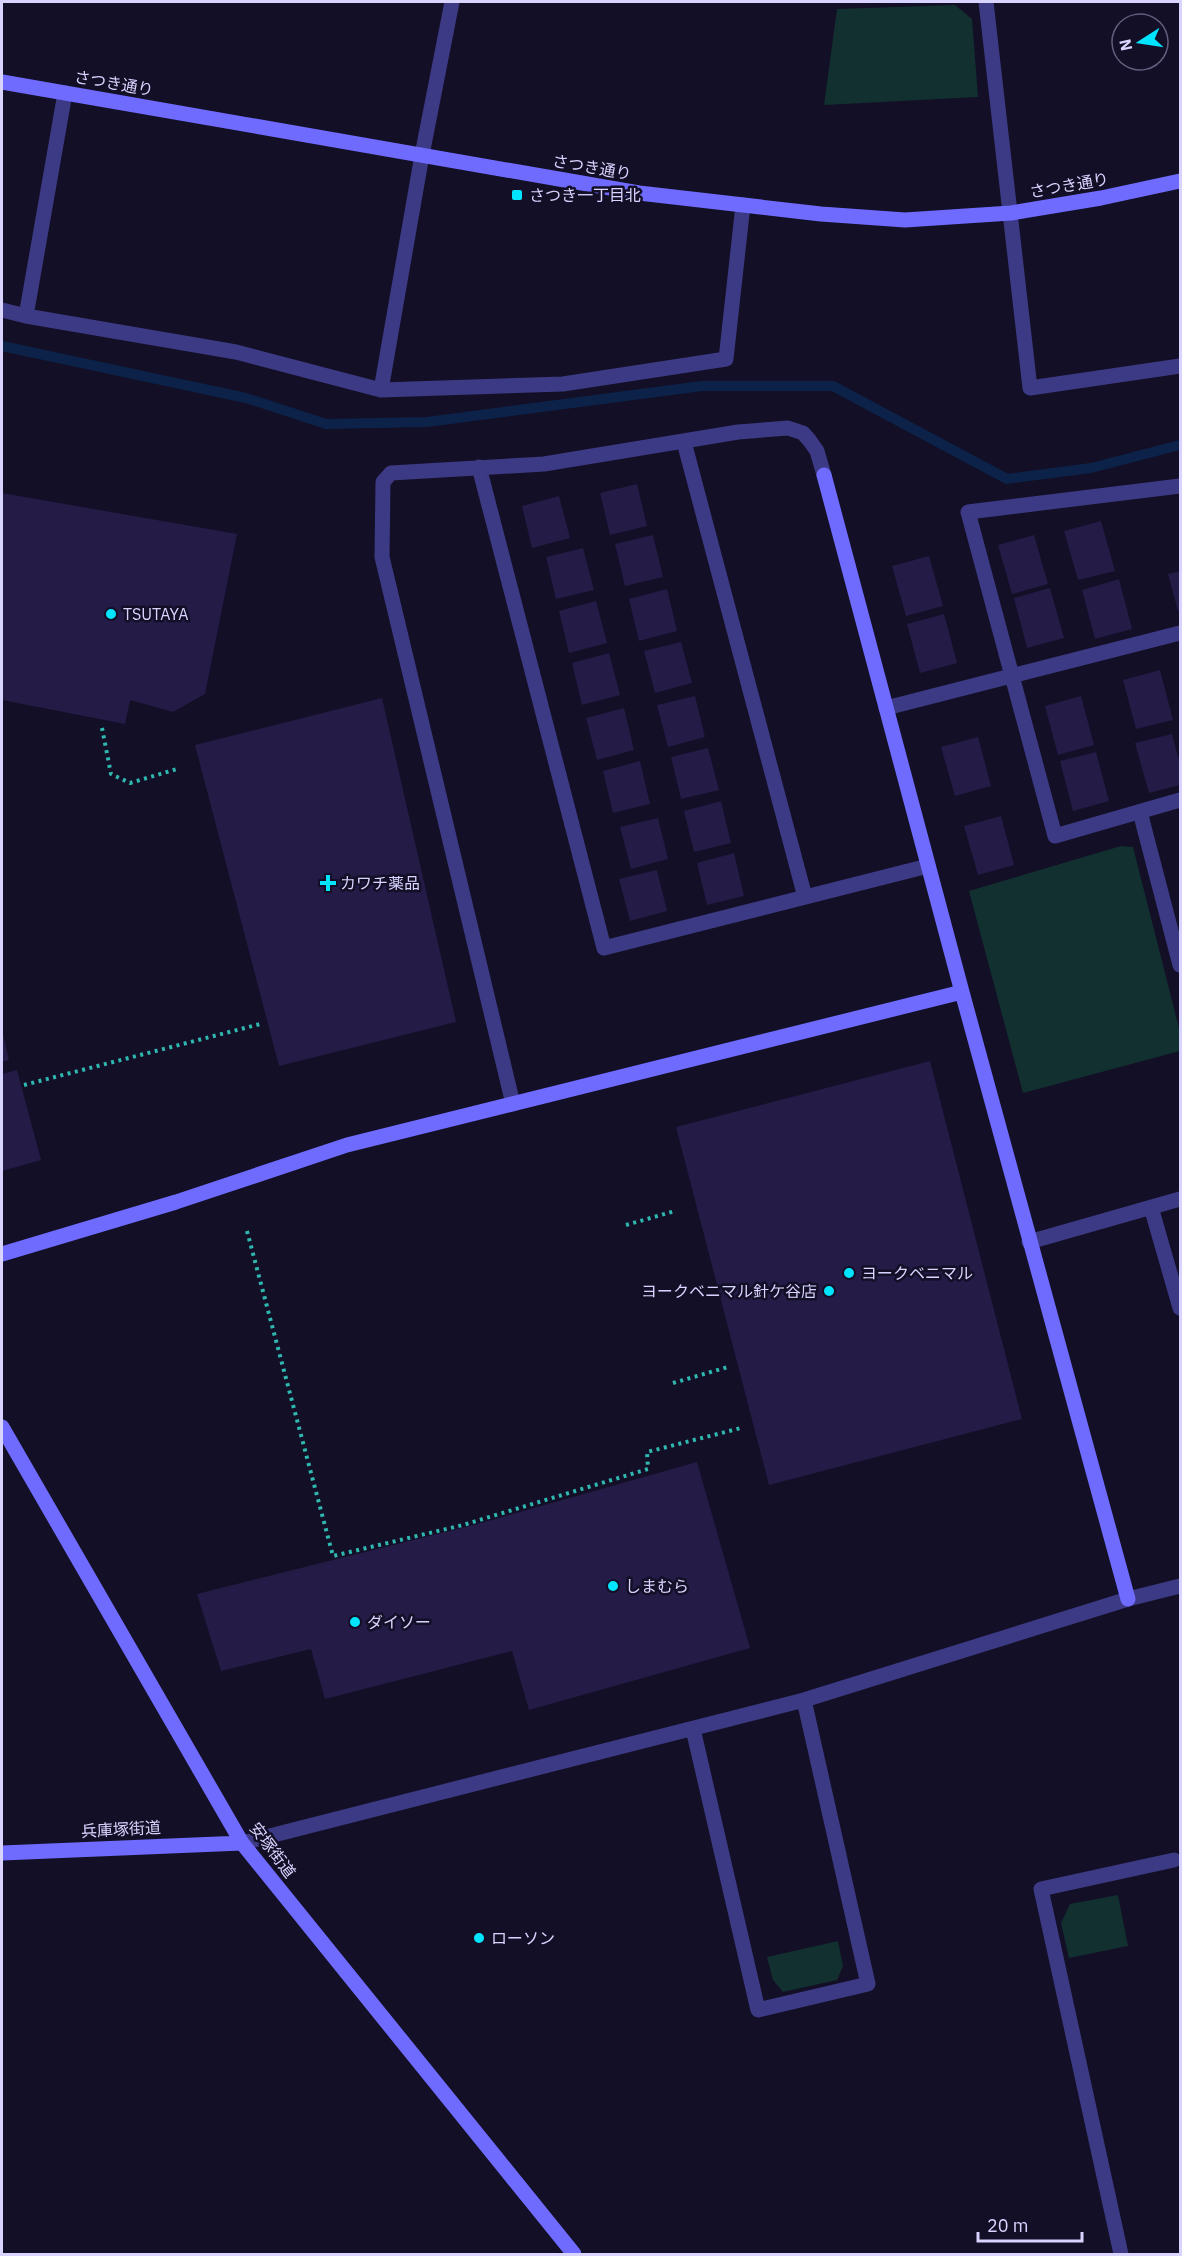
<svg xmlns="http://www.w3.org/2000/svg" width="1182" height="2256" font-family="'IBM Plex Sans','Noto Sans JP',sans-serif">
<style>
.green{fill:#12302f}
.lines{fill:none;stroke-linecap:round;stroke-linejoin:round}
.stream{stroke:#0c2248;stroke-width:10}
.building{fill:#241b47}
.path{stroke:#2fb8b0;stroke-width:4;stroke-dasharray:3 4.5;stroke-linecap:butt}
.street{stroke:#3d3a85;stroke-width:15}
.secondary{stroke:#6f6bff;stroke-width:15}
.poi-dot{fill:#00e5ff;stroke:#130f26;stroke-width:2}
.labels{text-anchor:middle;stroke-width:5;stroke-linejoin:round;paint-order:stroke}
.street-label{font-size:16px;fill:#d9d4ff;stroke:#130f26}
.poi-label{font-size:16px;fill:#d9d4ff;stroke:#130f26;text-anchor:start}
</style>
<rect width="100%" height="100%" fill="#130f26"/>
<path class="green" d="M955,5l17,14 6,78 -154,8 13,-96z
M1121,846l12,1 47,185v19l-157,42 -54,-202z
M1118,1895l10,51 -59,12 -8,-35 9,-19z
M838,1941l5,25 -6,14 -54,12 -10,-12 -6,-23z"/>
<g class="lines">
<path class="stream" d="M2,346l244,52 80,26 101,-2 275,-36h131l174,93 84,-11 89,-23"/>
</g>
<path class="building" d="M637,484l10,42 -37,9 -10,-42z
M2,493l235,41 -32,160 -32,18 -43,-12 -5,24 -123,-24z
M559,496l11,42 -38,10 -10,-42z
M1101,521l14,50 -37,9 -14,-49z
M653,535l10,42 -38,9 -10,-42z
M1034,535l14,49 -36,10 -14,-49z
M583,548l11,42 -38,9 -10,-42z
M929,556l14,50 -37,10 -14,-50z
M1180,571v39l-2,1 -10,-37z
M1119,579l13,50 -37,10 -13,-49z
M1050,588l14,50 -37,10 -13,-50z
M667,589l10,42 -38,10 -10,-42z
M596,601l11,42 -38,10 -10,-42z
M944,614l13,49 -37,10 -13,-49z
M681,642l11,41 -37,10 -11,-42z
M609,653l11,42 -38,10 -10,-42z
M1160,670l13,50 -37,9 -13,-49z
M695,696l10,41 -37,10 -11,-42z
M1081,696l13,49 -36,10 -13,-49z
M382,698l74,324 -177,44 -84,-321z
M624,708l10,42 -37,10 -11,-42z
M1172,734l8,30v21l-31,8 -14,-50z
M978,737l13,49 -36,10 -14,-49z
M708,748l11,42 -38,9 -10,-42z
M1096,752l13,49 -36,10 -13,-50z
M640,761l10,43 -37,9 -10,-42z
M721,801l10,42 -37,9 -10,-41z
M1001,816l13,49 -36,10 -14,-49z
M658,818l10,41 -37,10 -11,-42z
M734,853l10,43 -37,9 -10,-42z
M657,870l10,41 -37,10 -11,-42z
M2,1030l7,30 -7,2z
M930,1061l92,358 -253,66 -93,-358z
M17,1070l24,90 -39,11v-97z
M697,1462l53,186 -221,62 -17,-59 -187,48 -14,-50 -90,22 -24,-77 280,-70z"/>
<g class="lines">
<path class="path" d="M102,728l9,46 19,9 47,-14
M24,1085l236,-61
M626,1225l49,-14
M247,1231l86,325 130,-31 185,-56 -1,-17 94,-24
M673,1383l55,-16"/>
<path class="street" d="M986,2l44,386 150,-22
M2,310l24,6 210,36 145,38 182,-6 163,-25 17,-154
M26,316l39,-223
M381,390l41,-235 30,-153
M684,442l121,455
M479,467l125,481 324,-82
M1180,486l-212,26 87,324 125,-36
M886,708l294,-75
M1140,812l40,153
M513,1104l-131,-547 1,-75 8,-9 153,-9 194,-32 50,-4 15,5 7,8 7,10 7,24
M1151,1207l29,101
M1029,1242l151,-43
M693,1729l65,281 110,-26 -64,-284
M242,1843l562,-143 324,-101 52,-13
M1121,2254l-80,-365 133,-29"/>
<path class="secondary" d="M2,82l637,111 182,21 84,6 106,-7 90,-15 79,-17
M824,475l138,517 166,607
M2,1254l174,-52 171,-57 615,-153
M2,1427l240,416 332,411
M2,1853l240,-10"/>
</g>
<g class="poi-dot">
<rect x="511" y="189" width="12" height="12" rx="3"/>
<circle cx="111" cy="614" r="6"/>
<path d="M325 874h6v6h6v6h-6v6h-6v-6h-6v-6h6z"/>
<circle cx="849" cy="1273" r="6"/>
<circle cx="829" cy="1291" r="6"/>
<circle cx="613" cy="1586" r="6"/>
<circle cx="355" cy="1622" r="6"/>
<circle cx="479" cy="1938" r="6"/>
</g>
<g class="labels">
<g class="street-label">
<text transform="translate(114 83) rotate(10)" y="6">さつき通り</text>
<text transform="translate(592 167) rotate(10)" y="6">さつき通り</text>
<text transform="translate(1069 185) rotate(-10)" y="6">さつき通り</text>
<text transform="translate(121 1829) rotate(-3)" y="6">兵庫塚街道</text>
<text transform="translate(273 1850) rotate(53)" y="6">安塚街道</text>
</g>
<g class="poi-label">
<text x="529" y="201">さつき一丁目北</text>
<text x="123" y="620">TSUTAYA</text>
<text x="340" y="889">カワチ薬品</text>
<text x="861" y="1279">ヨークベニマル</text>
<text x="817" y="1297" text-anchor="end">ヨークベニマル針ケ谷店</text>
<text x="625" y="1592">しまむら</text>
<text x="367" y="1628">ダイソー</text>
<text x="491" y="1944">ローソン</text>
</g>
</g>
<rect width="1182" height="2256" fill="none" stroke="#d9d4ff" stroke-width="6"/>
<g transform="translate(1140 42) rotate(258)"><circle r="28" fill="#130f26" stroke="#625e7d" stroke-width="1.5"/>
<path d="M0-4.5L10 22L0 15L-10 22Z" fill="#00e5ff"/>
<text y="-9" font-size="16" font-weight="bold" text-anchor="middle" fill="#d9d4ff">N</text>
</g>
<path d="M978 2232v9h104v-9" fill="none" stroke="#d9d4ff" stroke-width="3"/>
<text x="987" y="2232" font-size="18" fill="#d9d4ff" stroke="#130f26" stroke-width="4.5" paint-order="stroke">20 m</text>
</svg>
